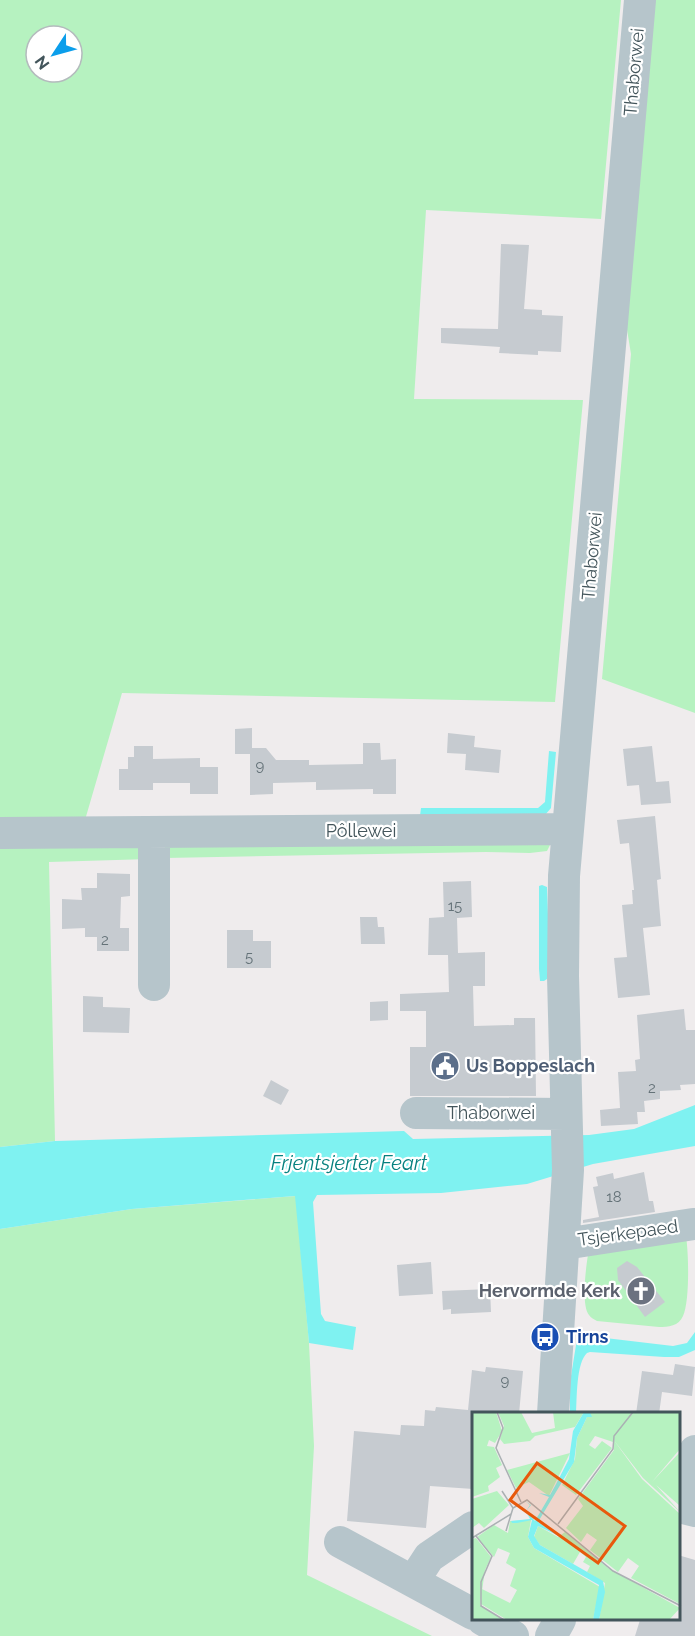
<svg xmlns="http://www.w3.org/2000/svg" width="695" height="1636" font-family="Raleway,sans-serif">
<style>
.green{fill:#b6f2c0;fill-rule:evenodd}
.water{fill:#7ff2f1}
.building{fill:#c6cbd0}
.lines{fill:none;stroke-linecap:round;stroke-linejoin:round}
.minor{stroke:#b6c5cb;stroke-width:32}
.labels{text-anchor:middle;stroke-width:4.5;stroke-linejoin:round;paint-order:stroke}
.number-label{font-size:15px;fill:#647278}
.street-label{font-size:18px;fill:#43555b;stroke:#fff}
.service-label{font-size:18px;font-weight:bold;fill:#4e5e75;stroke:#fff;text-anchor:start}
.worship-label{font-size:18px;font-weight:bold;fill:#5b616d;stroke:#fff;text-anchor:end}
.transit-label{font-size:18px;font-weight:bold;fill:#164399;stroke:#fff;text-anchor:start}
.water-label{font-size:20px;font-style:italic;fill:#06807f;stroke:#fff}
.inset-road{fill:none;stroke:#aab0b3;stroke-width:1.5}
.view{fill:#e8590c;fill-opacity:0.15;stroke:#e8590c;stroke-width:3}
.inset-edge{fill:none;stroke:#43555b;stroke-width:3}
</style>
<rect width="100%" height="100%" fill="#efeced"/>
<path class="green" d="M0,0h621l-20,219 -175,-9 -12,189 169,1 -28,302 -433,-9 -37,127 -85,1zM36,36h36v36h-36z
M644,0h51v713l-93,-34 29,-325 -9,-55z
M150,840v19l-101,3 6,279 -55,6v-305z
M165,842l386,1 -4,8 -17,2 -44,-1 -321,6z
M296,1196l13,147 5,103 -7,129 125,61h-432v-407l132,-20z
M685,1231c4,16 5,71 -2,85 -4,10 -15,11 -24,11l-62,-6c-3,-2 -6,-3 -8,-6 -9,-11 -2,-57 1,-71z"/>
<path class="water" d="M549,751l7,1 -5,56 -6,7 -125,1 1,-8h117l7,-6z
M542,885l5,2 2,54 -2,38 -3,2h-4l-1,-12v-83z
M695,1105v41l-102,18 -66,20 -86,9 -124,2 -4,7 8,112 4,7 31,6 -3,23 -44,-7 -14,-147 -163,13 -132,20v-82l55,-6 349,-10 9,8 176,-4 45,-6z
M695,1332v18l-16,7h-15l-74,-5 -3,1c-11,10 -10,46 -11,61h-6v-32l7,-43 3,-4 93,11 14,-3z"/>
<path class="building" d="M501,244l28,1 -5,64 18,1v5l21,1 -2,36 -23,-1v4l-39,-2 1,-6 -59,-4v-15l57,1z
M252,728v20h14l10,12h33v5l54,-1v-21h17l1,17 15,-1v35h-23v-5l-57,1v-8l-43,1v11l-23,1v-41h-15v-25z
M448,733l27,3 -1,11 27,3 -2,23 -34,-3 1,-16 -19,-1z
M134,746h19v13l47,-1v9h18v27h-28v-11h-37v7h-34v-21h9v-12h6z
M652,746l4,36 13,-1 2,22 -30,2 -2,-20 -12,1 -4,-37z
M655,816l6,63 -4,1 4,46 -18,2 7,67 -32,3 -4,-40 13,-1 -5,-52 11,-1 -1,-14h2l-5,-47 -9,1 -3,-24z
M97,873l33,1v22l-9,1 -1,31h9v23h-32v-14h-12v-9l-23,1v-30l20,1 -1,-12h16z
M471,881l1,36 -15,1 1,35 27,-1v34h-12l1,40 40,-1v-7h21l1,78h-126v-49h16v-36h-26v-17l49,-2 -1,-37h-20l1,-37 15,-1 -1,-35z
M360,917h17l1,10h6l1,17h-24z
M227,930h26v11h18v27h-44z
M83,996l20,1v10l27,1 -1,25 -46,-1z
M388,1001v19l-18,1v-19z
M684,1009l2,21h9v54l-15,1 1,5 -21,1v8l-16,2 1,11h-8l1,12 -37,2 -1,-16 20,-2 -2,-36 18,-1 -1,-11 5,-1 -3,-44z
M271,1080l18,10 -8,15 -18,-9z
M644,1172l5,29h4l2,11 -72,11v-3l16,-3 -6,-30 5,-1 -2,-9 17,-4 1,6z
M627,1261l10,6 28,35 -20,15 -27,-37 -1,-12z
M431,1262l2,32 -34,2 -2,-31z
M490,1289l1,23 -40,2v-5l-8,1 -1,-19z
M675,1364l20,3 -3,29 -30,-4 -3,22h-23l6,-43 31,4z
M486,1367l37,4 -4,43h-46v75l-43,-3 -4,42 -79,-7 7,-90 46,4 1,-10 23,1 1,-16 10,1 1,-4 32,3 4,-40 13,2z
M678,1555l17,5v76h-60l5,-16h38z"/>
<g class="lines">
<path class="minor" d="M0,833l567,-4
M154,985v-153
M416,1113l150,1
M564,1241l13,1 116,-18
M553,1414l15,-244 -5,-194 1,-100 76,-876
M695,1451l-16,56 16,4
M340,1542l133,72
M414,1580l15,-23 44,-30
M483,1620l30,16
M551,1636l9,-16"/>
</g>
<defs>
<g id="civic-disc" transform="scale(1.5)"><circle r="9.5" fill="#5c6f8a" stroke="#fff"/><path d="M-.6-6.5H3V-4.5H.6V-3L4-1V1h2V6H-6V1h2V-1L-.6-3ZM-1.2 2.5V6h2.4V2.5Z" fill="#fff"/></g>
<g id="church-disc" transform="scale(1.5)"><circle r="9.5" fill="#6b7280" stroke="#fff"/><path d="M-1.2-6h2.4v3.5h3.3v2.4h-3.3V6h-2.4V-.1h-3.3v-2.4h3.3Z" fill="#fff"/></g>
<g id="bus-disc" transform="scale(1.5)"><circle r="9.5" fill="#1a4fb4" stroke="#fff"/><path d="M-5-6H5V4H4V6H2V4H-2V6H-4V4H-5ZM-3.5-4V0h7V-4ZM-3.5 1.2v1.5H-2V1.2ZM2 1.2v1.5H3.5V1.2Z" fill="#fff"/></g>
</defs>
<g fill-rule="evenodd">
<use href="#civic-disc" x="445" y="1066"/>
<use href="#church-disc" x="641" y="1291"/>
<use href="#bus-disc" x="545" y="1337"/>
</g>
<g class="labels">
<g class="number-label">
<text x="260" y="771">9</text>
<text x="455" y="911">15</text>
<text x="105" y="945">2</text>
<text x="249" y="962">5</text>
<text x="652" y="1093">2</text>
<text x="614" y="1202">18</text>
<text x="505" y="1386">9</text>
</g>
<g class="street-label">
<text transform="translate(634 72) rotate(-85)" y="6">Thaborwei</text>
<text transform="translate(592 556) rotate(-85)" y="6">Thaborwei</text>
<text x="361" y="837">Pôllewei</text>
<text x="491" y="1119">Thaborwei</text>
<text transform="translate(628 1233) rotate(-8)" y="6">Tsjerkepaed</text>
</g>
<g class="service-label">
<text x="466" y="1072">Us Boppeslach</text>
</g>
<g class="worship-label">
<text x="620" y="1297">Hervormde Kerk</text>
</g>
<g class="transit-label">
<text x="566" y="1343">Tirns</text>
</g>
<g class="water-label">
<text x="349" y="1170">Frjentsjerter Feart</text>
</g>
</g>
<g transform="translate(472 1412)">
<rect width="208" height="208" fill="#efeced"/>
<path d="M0,0h24l6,19 -7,12 -6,-3 -2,6 7,1 8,18 -6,3 4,9 -12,9 1,5 -17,6zM26,0h23l11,21 23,-5 -2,-16h31l-9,15 -40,9 -5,5 -26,3 -4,-5 4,-13zM118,0h90v37l-28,33 28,-30v54l-24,-21 24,27 -37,-34 -30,-39 29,40 38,35v90l-49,-26 8,-12 -11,-8 -10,14 -28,-22 7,-10 -10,-7 -6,9 -15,-14 17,-22 -5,-7 36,-49 -1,-8 -18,-6 -6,9 6,4 7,-8 10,7 -36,47 -14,-10 13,-26 2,-21 10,-21h4zM98,41l-21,43 -20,-14 -13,6 -9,-18zM25,79l12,14 -25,23 -5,-5 -7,5v-29zM59,108l-3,17 6,11 66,39 -7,33h-86l-26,-16 1,-15 28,14 7,-13 -7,-4 6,-17 -10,-6 4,-10 -12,-5 -4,9 -17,-20 17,-12 14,8 2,-12zM66,114l20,11 7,-5 43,36 72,40 -11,12h-70l6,-37 -18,-11 3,-6 -7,-4 3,-5 -6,-5 -7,12 -33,-19 -6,-8zM4,126l15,19 -6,13 -5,35 23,15h-31v-81z" fill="#b6f2c0"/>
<path d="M112,0h6l2,5h-5l-10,21 -3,24 -36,60 21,14 -21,-10 -4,10 6,9 63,36 2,11 -6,28h-6l6,-35 -65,-37 -6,-11 4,-17 -15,3h-5l-1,-2 19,-2 -4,-8 4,-6 -5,-4 6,4 -5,6 9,10 14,-24 -10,-4 11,2 5,-9 14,-27 4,-28z" fill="#7ff2f1"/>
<path class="inset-road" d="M25,0l6,16 -7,20 25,54M30,79l11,17M86,112l55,-75 1,-13 19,-24M34,119l7,-23 14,-8 86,71 68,35M4,124l16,20 -11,26v24l23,14M0,126l39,-24"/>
<path class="view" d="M65,51l88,63 -27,37 -88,-63z"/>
<rect width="208" height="208" class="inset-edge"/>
</g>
<g transform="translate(54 54) rotate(234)"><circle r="28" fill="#ffffff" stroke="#b4bbbd" stroke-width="1.5"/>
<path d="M0-4.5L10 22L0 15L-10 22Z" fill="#0b9eeb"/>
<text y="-9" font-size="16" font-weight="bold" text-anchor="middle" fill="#43555b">N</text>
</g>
</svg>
